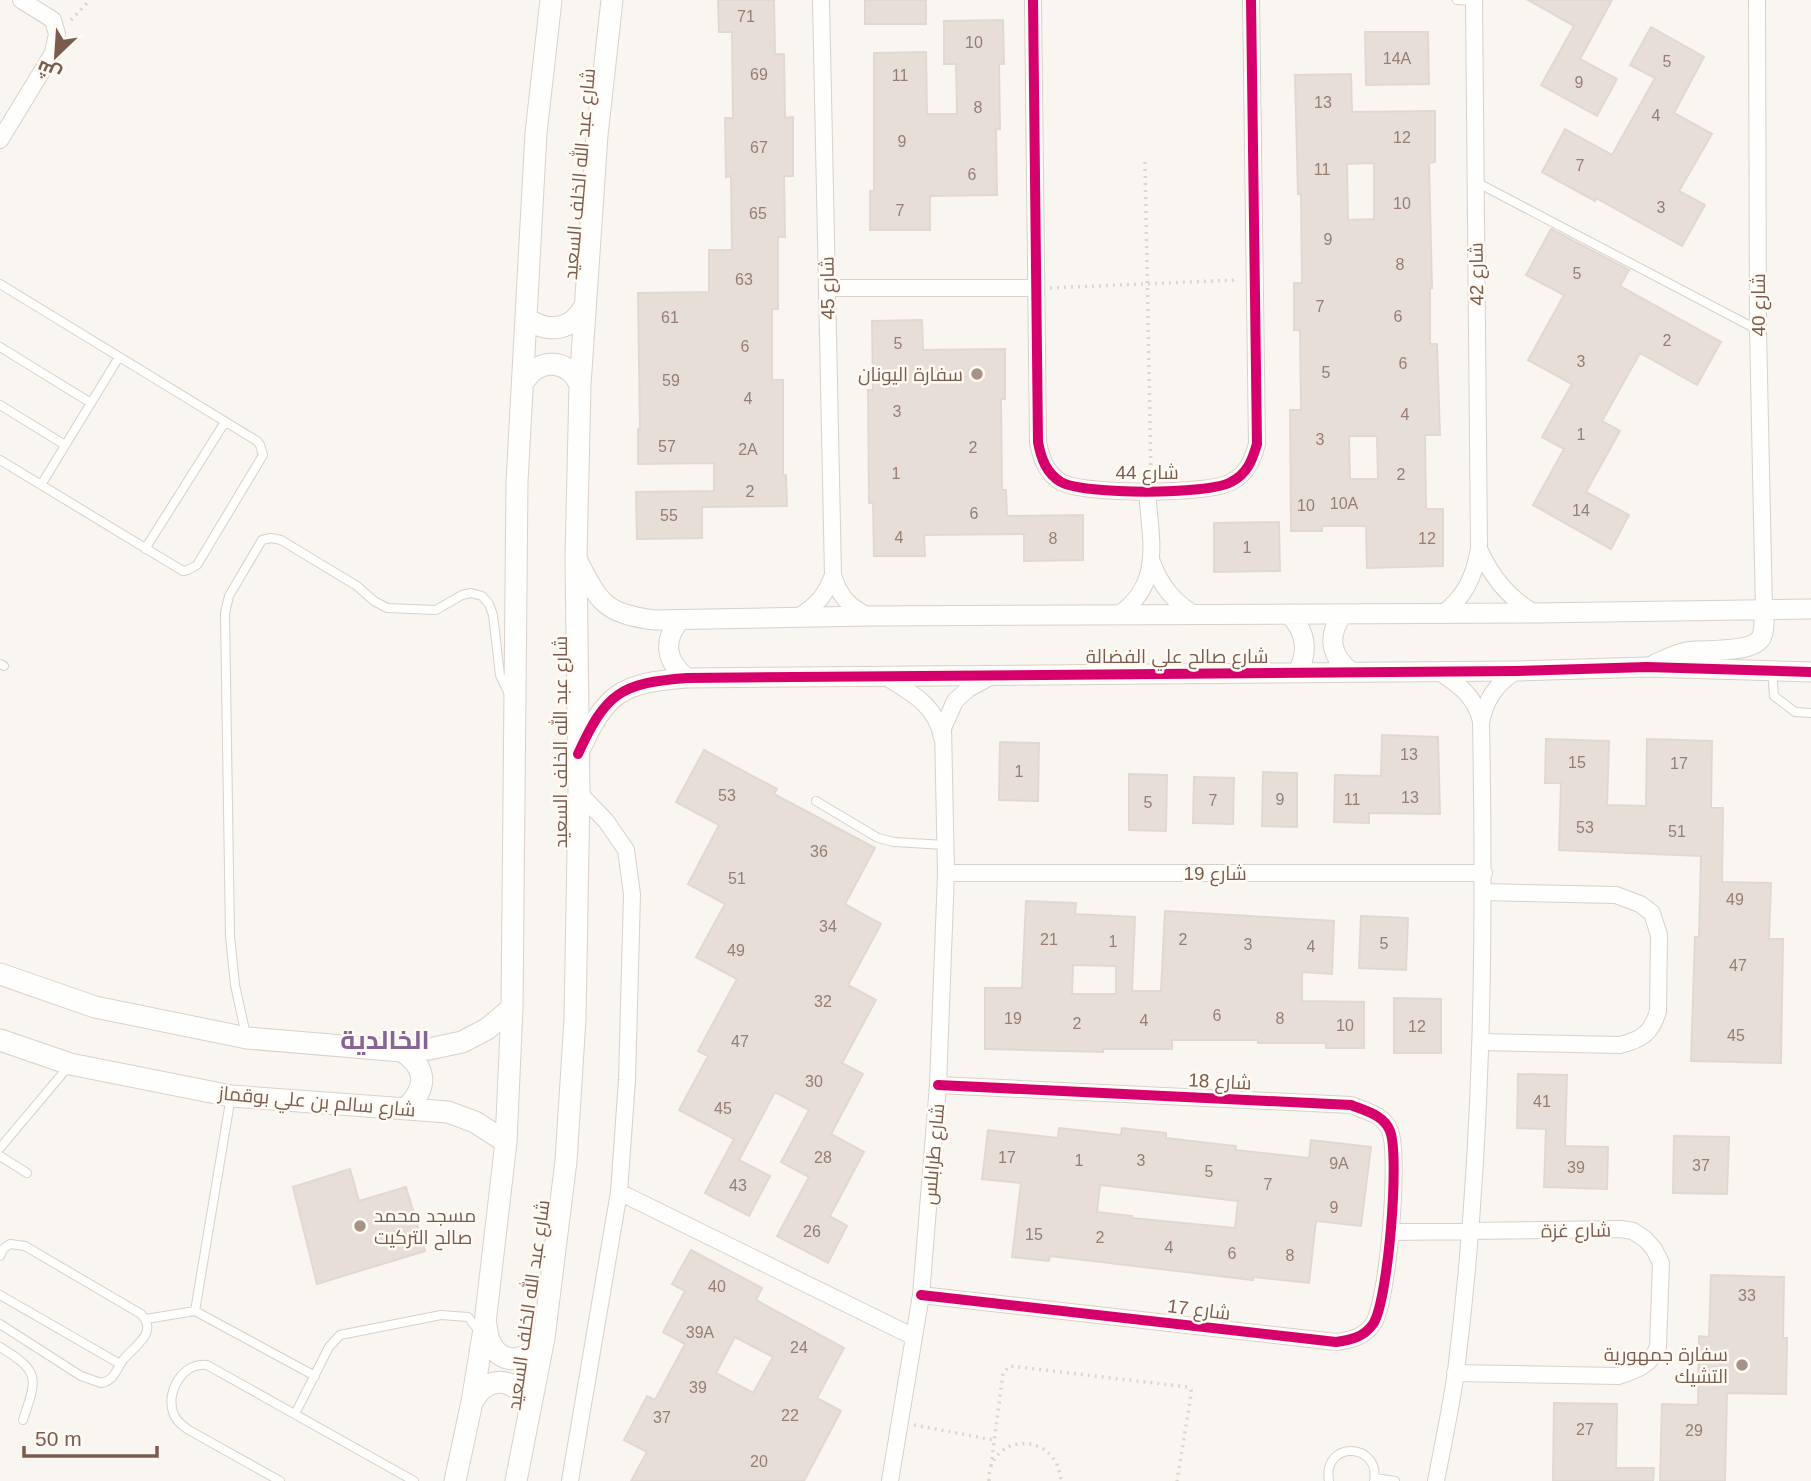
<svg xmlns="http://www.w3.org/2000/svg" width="1811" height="1481" font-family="Helvetica,Cairo,sans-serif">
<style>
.building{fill:#e6ded7;stroke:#e2d8d2;stroke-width:2;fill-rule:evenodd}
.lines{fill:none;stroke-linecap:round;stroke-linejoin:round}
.service-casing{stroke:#d7d1cb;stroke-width:10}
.minor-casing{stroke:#d7d1cb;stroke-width:18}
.tertiary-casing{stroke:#d7d1cb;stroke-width:21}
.secondary-casing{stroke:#d9d2cb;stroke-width:23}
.path{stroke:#dcd5d0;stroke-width:3.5;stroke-dasharray:2 5;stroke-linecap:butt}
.service{stroke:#fefefd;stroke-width:8}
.minor{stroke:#fefefd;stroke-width:16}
.tertiary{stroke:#fefefd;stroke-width:19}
.secondary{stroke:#fefefd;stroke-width:21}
.cycleway-casing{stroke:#fffaf3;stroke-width:15}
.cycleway{stroke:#d6006c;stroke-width:10}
.poi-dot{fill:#a69286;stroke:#fffaf3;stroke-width:2.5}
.labels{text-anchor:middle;stroke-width:5;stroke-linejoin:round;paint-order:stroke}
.number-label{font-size:16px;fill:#977e72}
.street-label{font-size:19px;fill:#7a5c4d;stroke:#fffaf3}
.poi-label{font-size:19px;fill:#7a5c4d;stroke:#fffaf3;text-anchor:end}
.district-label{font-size:26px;font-weight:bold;fill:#846695;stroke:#fffaf3}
</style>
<rect width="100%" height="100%" fill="#f9f5f0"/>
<path class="building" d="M718,0h56l1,54h9l1,64 8,-1v59h-9l1,61h-7v72h-6v71h11v95h3l1,31 -85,1v31l-65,1 -1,-47 78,-1v-28l-76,1v-35h2l-2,-136 71,-1v-42h23l-1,-74 -5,1 -1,-59h8l-1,-86h-13z
M865,0h61v24h-61z
M1528,0h84l-32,59 37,20 -20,37 -56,-31 33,-59z
M1003,20l1,44h-5l1,65h-4l1,66 -67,1v34h-60v-39h4v-138l52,-1 1,62h30l-1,-50h-12v-43z
M1651,27l53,30 -30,56 38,21 -33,57 26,14 -23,41 -86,-48 -1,3 -53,-29 23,-43 47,26 43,-77 -25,-13z
M1365,32h63l1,52 -63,1z
M1351,74l1,38 83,-1v51l-6,1 3,125h-2v56h7l3,91h-15l1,74h17v57l-76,2 -1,-42h-44v5h-31l-1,-121h11l-1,-80h-6v-47h8l-1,-89h-3l-3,-119zM1374,163v56l-26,1 -1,-56zM1349,436h28l1,43h-28z
M1551,229l78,41 -9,16 101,56 -24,43 -57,-32 -38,68 18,10 -34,61 43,23 -18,34 -78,-44 31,-56 -22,-12 30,-53 -44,-24 36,-65 -38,-20z
M922,320l1,30 82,-1v50h-4l1,91h4l1,26 76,-1v45l-59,1v-27l-100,1 1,21h-51l-1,-53h-4l-1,-113h5l-1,-69z
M1279,522l1,49 -66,1v-49z
M1382,735l56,2 2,77 -71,-1v10l-35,-1 1,-47 46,1z
M1546,739l63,2 -2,64 39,1 1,-67 65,2 -1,67h12l-1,74 49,1 -2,56h14l-2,124 -90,-2 4,-124h4l2,-81 -142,-6 2,-67h-16z
M1000,742l39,1 -1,58 -39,-1z
M704,750l73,39 -3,5 101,54 -30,56 36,20 -33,61 28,15 -34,63 21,11 -32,60 33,18 -34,64 17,10 -19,37 -51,-27 32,-59 -28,-15 28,-52 -34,-18 -36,68 31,16 -21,40 -44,-23 29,-54 -55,-29 29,-54 -10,-5 39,-72 -41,-22 29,-53 -37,-20 31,-59 -43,-23z
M1263,772l34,1v54l-35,-1z
M1129,774l38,1 -1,56 -37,-1z
M1194,777l40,1 -1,46 -40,-1z
M1026,901l50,2 -1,11 60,3 -3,74h29l4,-80 169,10 -2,53 -30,-2v29l62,1v46h-38v-5h-68v-3h-86v9h-69v3l-118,-3v-61h37zM1073,965l43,1v28h-44z
M1361,916l47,2 -2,52 -47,-2z
M1394,998l47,1v54h-47z
M1518,1074l49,1 -2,71 43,1 -1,42 -63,-2 2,-58 -29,-1z
M1059,1128l62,7 1,-7 44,5v5l70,8 -1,4 74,8 2,-18 60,7 -10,79 -45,-5 -7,62 -56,-6v3l-203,-24 -1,5 -37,-4 9,-74 -39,-4 6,-49 70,8zM1100,1185l138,16 -3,27 -104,-10 1,-2 -35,-4z
M1674,1136l55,1 -2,57 -54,-1z
M350,1169l9,32 47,-14 19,64 -108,33 -24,-97z
M691,1250l71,38 -6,12 88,48 -27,50 24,13 -37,70h-173l16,-29 -23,-12 23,-44 8,4 30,-56 -22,-12 22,-41 -13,-7zM735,1337l38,20 -20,36 -37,-20z
M1711,1275l73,2 -1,61h4l-1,56 -59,-1 -2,88h-65l2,-77 36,1 1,-69 10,1z
M1554,1403l63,1 -1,64h38l-1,13h-100z"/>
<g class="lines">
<g class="service-casing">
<path id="service" d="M1457,0l17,1
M1476,182l282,148
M0,284l257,157 3,4 3,10 -66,110 -9,5 -5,1 -183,-111
M0,347l91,56
M0,405l65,40
M41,485l78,-128
M145,549l80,-127
M0,664l4,2
M1772,671l2,25 21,16 16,1
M816,801l62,37 16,4 51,3
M246,1035l-11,-50 -5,-49 -5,-323 4,-17 33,-56 9,-2 10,2 76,46 17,15 13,7 49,2 26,-15 9,-2 11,3 7,8 4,11 7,60 9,19
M0,1148l68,-81
M0,1156l27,17
M0,1256l3,-7 7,-5 15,2 116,68c18,19 -7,32 -18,46 -8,11 -8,20 -22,23l-20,-7 -81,-52
M0,1295l120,69
M195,1311l36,-215
M146,1319l49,-8 120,65
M0,1347c41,25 37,31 23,73
M295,1414l34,-67 11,-12 101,-20 27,2 11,14
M1375,1478l20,3
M280,1481l-93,-52c-6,-5 -12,-9 -14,-17 -7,-21 10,-50 34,-47l207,116
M1329,1481c-7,-41 52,-39 45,0"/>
</g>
<g class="minor-casing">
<path id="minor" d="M821,0l12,575c6,21 16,32 36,41
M1033,0l5,442c3,16 8,31 23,40 23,13 147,13 170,0 16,-8 21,-21 26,-38l-6,-444
M1757,0l1,330 6,281
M0,140l53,-87 4,-19 -4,-14 -32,-20
M827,288h209
M1479,549c13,28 29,49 56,64
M1152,562c9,24 21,39 42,52
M1119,614c45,-31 31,-76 28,-123
M1442,614c23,-17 32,-37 37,-65l-5,-549
M798,617c18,-11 28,-22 35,-42
M1438,671c21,14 37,25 43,50
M884,676c26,16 53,29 58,62
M946,873h538
M1481,1042l139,3c21,-5 32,-12 38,-34l1,-76 -7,-22 -12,-9 -24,-9 -132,-3
M619,1192l295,145
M1392,1232l229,-3 12,2 12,8 9,10 7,14 -3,83c-6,19 -23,25 -40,30l-163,-3
M921,1295l415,47c15,-2 28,-5 37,-18 15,-21 27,-168 17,-193 -6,-16 -24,-20 -39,-26l-413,-20
M570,1481l49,-289 8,-112 5,-186 -6,-44 -20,-29 -27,-28
M890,1481l31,-186 17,-210 8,-212 -3,-145 12,-27 13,-12 24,-13
M1436,1481c7,-37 15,-73 20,-110 27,-215 29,-432 25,-648 4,-23 15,-39 35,-52"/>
</g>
<g class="tertiary-casing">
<path id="tertiary" d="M576,557c23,45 27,56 78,63l215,-4 666,-3 276,-4
M1289,614c17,18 20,36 9,58
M1343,614c-16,21 -13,42 8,58
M680,620c-18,21 -14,42 7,58
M1655,664c10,-4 21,-10 31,-12 17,-3 65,2 75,-14 4,-7 3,-19 3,-27
M579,753c27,-61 42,-70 108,-75l829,-7 131,-4 164,5"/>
</g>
<g class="secondary-casing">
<path id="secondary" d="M527,319c23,15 45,11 58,-13
M524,381c15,-24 45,-22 56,4
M0,974l95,33 152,31 155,13 27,-2 33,-7 25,-13 25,-21
M0,1040l70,24 161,32 217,16 27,10 31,20
M402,1051c25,16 26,37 4,57
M486,1325c1,5 1,12 4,17 12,27 42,18 53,-3
M472,1402c3,-4 6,-10 10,-13 21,-17 46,1 47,25
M455,1481l17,-79 13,-79 21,-181 6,-134 5,-526 19,-349 15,-133
M516,1481l28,-143 22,-177 9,-142 4,-226 -3,-236 4,-172 17,-250 15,-135"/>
</g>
<path class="path" d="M71,20l19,-20
M1145,162l6,313
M1050,288l188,-8
M914,1425l80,15
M991,1466l12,-93 7,-7 178,21 3,3v5l-14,86
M989,1481c-1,-49 68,-51 72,0"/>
<use href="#service" class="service"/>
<use href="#minor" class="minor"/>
<use href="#tertiary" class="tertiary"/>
<use href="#secondary" class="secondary"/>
<g class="cycleway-casing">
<path id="cycleway" d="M1033,0l5,442c3,16 8,31 23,40 23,13 147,13 170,0 16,-8 21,-21 26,-38l-6,-444
M578,754c28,-61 42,-71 109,-76l829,-7 131,-4 164,5
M921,1295l415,47c15,-2 28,-5 37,-18 15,-21 27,-168 17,-193 -6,-16 -24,-20 -39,-26l-413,-20"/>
</g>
<use href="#cycleway" class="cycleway"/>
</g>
<g class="poi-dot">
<circle cx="977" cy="374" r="7"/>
<circle cx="360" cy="1226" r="7"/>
<circle cx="1742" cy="1365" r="7"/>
</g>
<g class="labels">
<g class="number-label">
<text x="746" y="22">71</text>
<text x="974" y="48">10</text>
<text x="1397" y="64">14A</text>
<text x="1667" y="67">5</text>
<text x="759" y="80">69</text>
<text x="900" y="81">11</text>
<text x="1579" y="88">9</text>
<text x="1323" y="108">13</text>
<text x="978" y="113">8</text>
<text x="1656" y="121">4</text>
<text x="1402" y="143">12</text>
<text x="902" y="147">9</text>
<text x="759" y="153">67</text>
<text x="1580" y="171">7</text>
<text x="1322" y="175">11</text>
<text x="972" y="180">6</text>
<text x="1402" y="209">10</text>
<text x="1661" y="213">3</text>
<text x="900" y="216">7</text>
<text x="758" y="219">65</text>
<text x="1328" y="245">9</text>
<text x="1400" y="270">8</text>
<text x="1577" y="279">5</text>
<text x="744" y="285">63</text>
<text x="1320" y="312">7</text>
<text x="1398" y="322">6</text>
<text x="670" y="323">61</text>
<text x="1667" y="346">2</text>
<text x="898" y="349">5</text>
<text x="745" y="352">6</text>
<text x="1581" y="367">3</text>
<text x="1403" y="369">6</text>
<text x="1326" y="378">5</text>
<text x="671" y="386">59</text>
<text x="748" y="404">4</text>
<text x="897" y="417">3</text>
<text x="1405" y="420">4</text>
<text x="1581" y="440">1</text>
<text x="1320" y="445">3</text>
<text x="667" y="452">57</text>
<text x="973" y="453">2</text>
<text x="748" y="455">2A</text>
<text x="896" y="479">1</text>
<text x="1401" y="480">2</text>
<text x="750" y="497">2</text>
<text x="1344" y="509">10A</text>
<text x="1306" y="511">10</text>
<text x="1581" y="516">14</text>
<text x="974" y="519">6</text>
<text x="669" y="521">55</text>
<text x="899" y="543">4</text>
<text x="1053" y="544">8</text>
<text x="1427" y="544">12</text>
<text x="1247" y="553">1</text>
<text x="1409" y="760">13</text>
<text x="1577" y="768">15</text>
<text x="1679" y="769">17</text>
<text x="1019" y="777">1</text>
<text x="727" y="801">53</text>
<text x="1410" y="803">13</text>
<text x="1280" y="805">9</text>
<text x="1352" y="805">11</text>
<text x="1213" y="806">7</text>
<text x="1148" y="808">5</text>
<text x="1585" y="833">53</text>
<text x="1677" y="837">51</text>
<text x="819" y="857">36</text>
<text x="737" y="884">51</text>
<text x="1735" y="905">49</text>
<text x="828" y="932">34</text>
<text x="1049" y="945">21</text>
<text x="1183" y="945">2</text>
<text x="1113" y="947">1</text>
<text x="1384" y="949">5</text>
<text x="1248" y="950">3</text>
<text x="1311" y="952">4</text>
<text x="736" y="956">49</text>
<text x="1738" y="971">47</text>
<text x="823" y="1007">32</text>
<text x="1217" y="1021">6</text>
<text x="1013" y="1024">19</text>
<text x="1280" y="1024">8</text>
<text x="1144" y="1026">4</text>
<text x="1077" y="1029">2</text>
<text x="1345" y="1031">10</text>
<text x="1417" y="1032">12</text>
<text x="1736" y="1041">45</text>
<text x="740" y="1047">47</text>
<text x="814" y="1087">30</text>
<text x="1542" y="1107">41</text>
<text x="723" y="1114">45</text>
<text x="823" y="1163">28</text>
<text x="1007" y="1163">17</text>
<text x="1079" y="1166">1</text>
<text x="1141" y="1166">3</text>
<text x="1339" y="1169">9A</text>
<text x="1701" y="1171">37</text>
<text x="1576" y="1173">39</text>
<text x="1209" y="1177">5</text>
<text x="1268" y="1190">7</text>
<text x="738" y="1191">43</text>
<text x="1334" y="1213">9</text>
<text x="812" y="1237">26</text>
<text x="1034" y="1240">15</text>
<text x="1100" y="1243">2</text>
<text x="1169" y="1253">4</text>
<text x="1232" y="1259">6</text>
<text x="1290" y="1261">8</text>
<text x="717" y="1292">40</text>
<text x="1747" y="1301">33</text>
<text x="700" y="1338">39A</text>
<text x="799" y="1353">24</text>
<text x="698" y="1393">39</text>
<text x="790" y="1421">22</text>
<text x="662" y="1423">37</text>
<text x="1585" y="1435">27</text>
<text x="1694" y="1436">29</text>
<text x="759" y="1467">20</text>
</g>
<g class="street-label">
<text transform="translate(579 174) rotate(-85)" y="7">شارع عبد الله الخلف السعيد</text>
<text transform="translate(1476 274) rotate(-91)" y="7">شارع 42</text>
<text transform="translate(827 288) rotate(-91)" y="7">شارع 45</text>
<text transform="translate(1758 305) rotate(-90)" y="7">شارع 40</text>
<text x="1147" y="479">شارع 44</text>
<text x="1177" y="663">شارع صالح علي الفضالة</text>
<text transform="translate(560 742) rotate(-90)" y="7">شارع عبد الله الخلف السعيد</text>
<text x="1215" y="880">شارع 19</text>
<text transform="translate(1220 1081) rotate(3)" y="7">شارع 18</text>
<text transform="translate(317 1101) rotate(5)" y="7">شارع سالم بن علي بوقماز</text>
<text transform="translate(933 1154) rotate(-85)" y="7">شارع طرابلس</text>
<text transform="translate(1576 1230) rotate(-1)" y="7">شارع غزة</text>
<text transform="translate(528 1305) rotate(-82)" y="7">شارع عبد الله الخلف السعيد</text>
<text transform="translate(1199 1309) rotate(7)" y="7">شارع 17</text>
</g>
<g class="poi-label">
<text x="963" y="381">سفارة اليونان</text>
<text x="374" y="1222" text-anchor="start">مسجد محمد<tspan x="374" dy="22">صالح التركيت</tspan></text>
<text x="1728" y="1361">سفارة جمهورية<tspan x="1728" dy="22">التشيك</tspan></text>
</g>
<g class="district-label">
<text x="385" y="1049">الخالدية</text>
</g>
</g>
<g transform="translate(56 56) rotate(205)" stroke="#fffaf3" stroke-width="5" paint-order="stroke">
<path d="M0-5L12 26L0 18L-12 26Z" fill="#7a5c4d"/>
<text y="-10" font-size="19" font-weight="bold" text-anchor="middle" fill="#7a5c4d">ش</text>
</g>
<path d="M24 1446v10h133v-10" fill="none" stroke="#7a5c4d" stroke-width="3.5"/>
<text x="35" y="1446" font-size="21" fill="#7a5c4d" stroke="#fffaf3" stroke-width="5" paint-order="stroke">50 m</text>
</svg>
